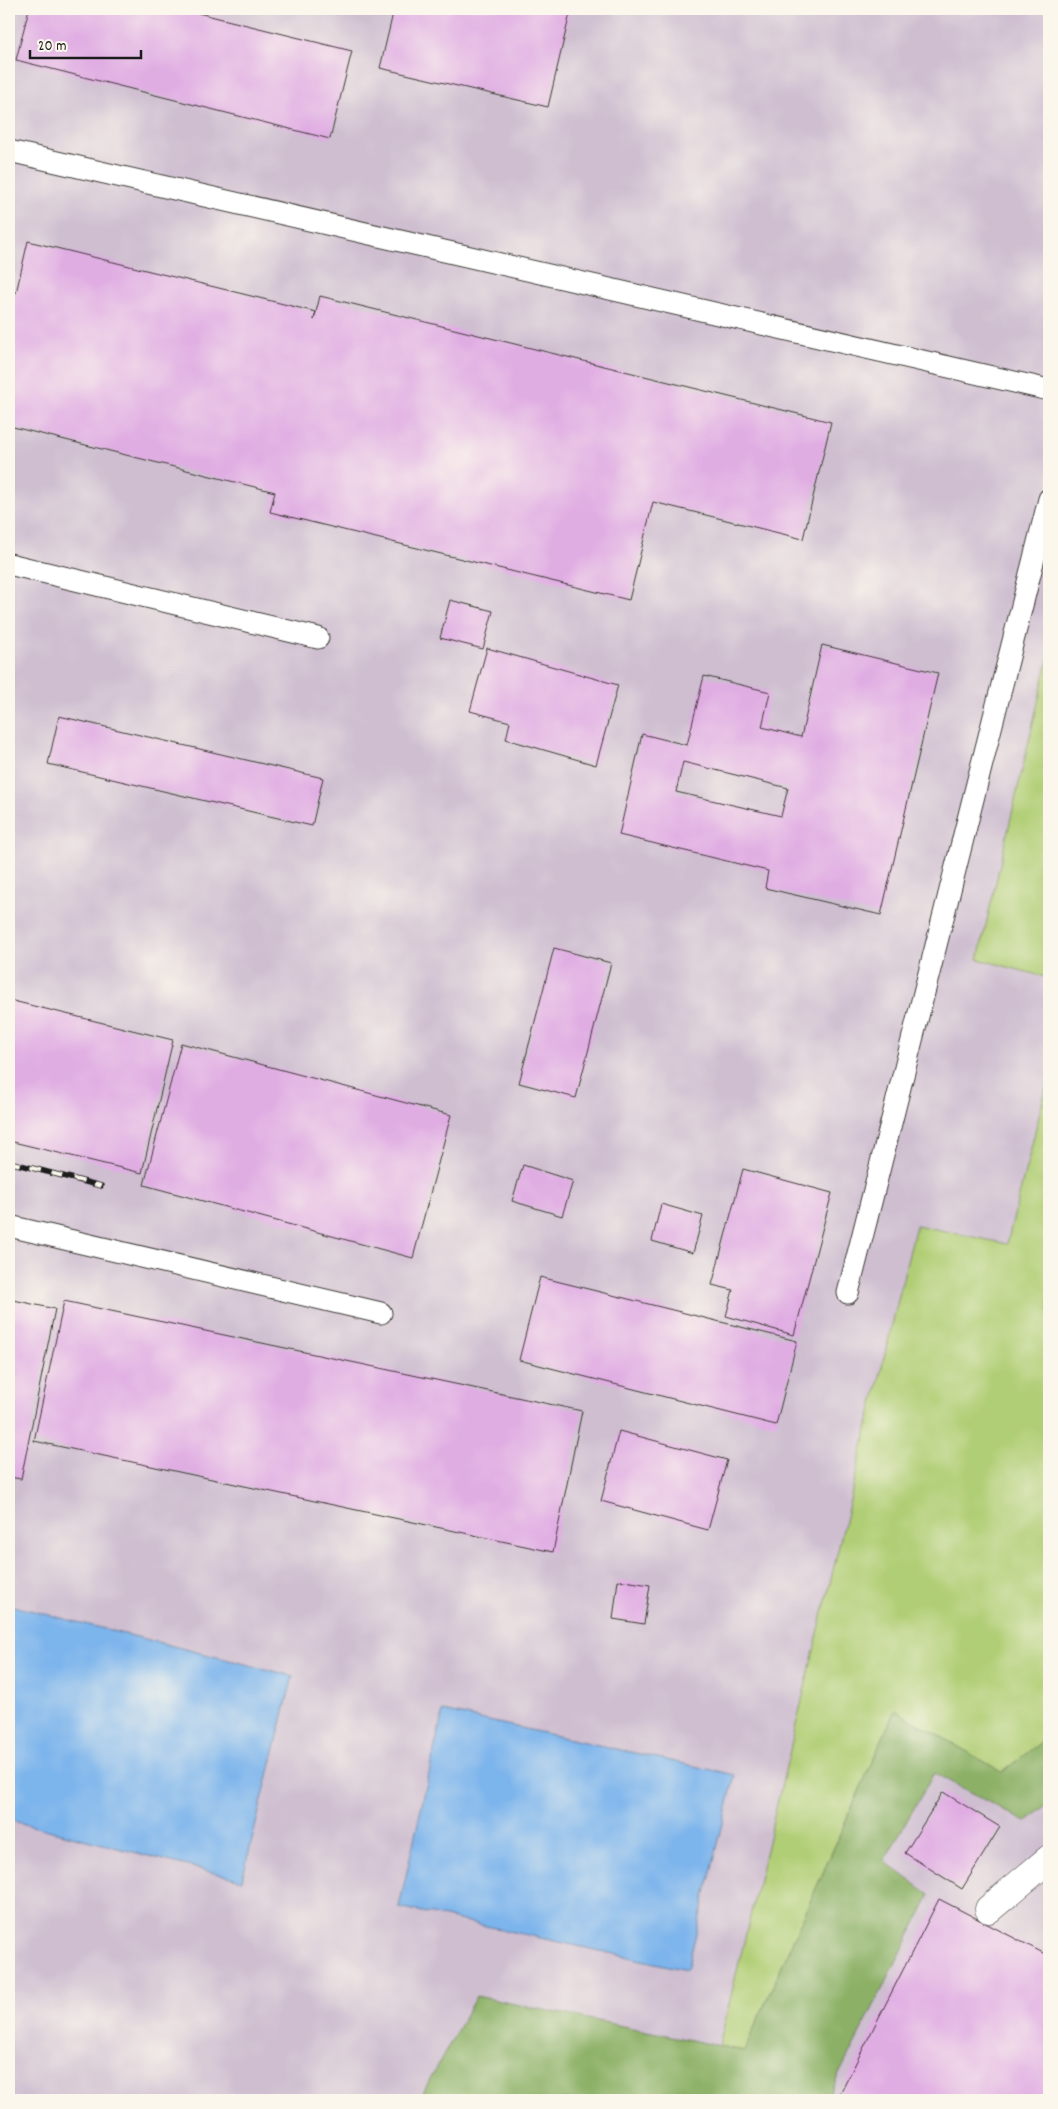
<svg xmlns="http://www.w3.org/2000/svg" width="1058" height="2109" font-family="Dekko,sans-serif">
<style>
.industrial{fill:#cebed0}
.green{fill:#b0ce75;stroke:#667548}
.forest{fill:#8cb166;stroke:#546641}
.water{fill:#7cb4ec;stroke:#4c6884}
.building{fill:#e0ade3;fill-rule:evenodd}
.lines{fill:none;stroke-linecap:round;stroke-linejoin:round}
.lane-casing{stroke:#3d3a36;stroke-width:23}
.street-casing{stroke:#3d3a36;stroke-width:29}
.lane{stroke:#fff;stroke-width:21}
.street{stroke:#fff;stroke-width:28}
.rail-casing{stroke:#1c1c1c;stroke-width:5.5}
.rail{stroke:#fbf7ec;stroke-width:4;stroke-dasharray:11;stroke-linecap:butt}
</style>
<rect width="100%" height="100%" fill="#fbf7ec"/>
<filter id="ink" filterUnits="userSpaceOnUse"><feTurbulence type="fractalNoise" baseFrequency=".02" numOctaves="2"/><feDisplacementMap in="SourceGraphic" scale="10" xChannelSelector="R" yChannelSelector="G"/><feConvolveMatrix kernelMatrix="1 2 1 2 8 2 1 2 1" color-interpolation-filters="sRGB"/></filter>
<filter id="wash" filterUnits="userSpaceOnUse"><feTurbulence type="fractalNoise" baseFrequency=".0096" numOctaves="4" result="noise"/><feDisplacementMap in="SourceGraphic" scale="20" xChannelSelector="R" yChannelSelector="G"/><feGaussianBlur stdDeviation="1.12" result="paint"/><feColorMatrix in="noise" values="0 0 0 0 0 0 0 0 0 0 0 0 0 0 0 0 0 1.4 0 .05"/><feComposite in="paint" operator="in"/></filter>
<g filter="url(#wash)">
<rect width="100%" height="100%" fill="#f6e3cb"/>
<path class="industrial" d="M9,9h1040v2091h-1040z"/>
<path class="green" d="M1049,655v323l-71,-19z
M1049,1076v660l-47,36 -107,-62 -151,341 -25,-5 197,-821 91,19z"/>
<path class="forest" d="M895,1710l107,62 47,-36v67l-23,19 -92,-49 -50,88 46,34 -104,205h-407l57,-104 268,55z"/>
<path class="water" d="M9,1605l284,71 -51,204 -233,-60z
M443,1711l292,64 -48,195 -288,-63z"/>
<g id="blocks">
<path class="building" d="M29,9h153l170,42 -22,88 -314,-79z
M394,9h177l-23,98 -168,-39z
M28,241l288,71 -2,8 6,-24 511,126 -28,117 -150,-37 -24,98 -359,-88 5,-20 -266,-66v-135l7,2z
M450,600l43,11 -10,38 -43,-11z
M822,645l116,28 -57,242 -116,-27 3,-17 -149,-36 23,-101 45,11 17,-69 66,16 -8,35 39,10zM683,762l105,26 -7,28 -105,-24z
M487,648l131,37 -22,80 -90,-26 4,-17 -40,-11z
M59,716l264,62 -11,48 -264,-62z
M554,948l57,15 -35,135 -57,-15z
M9,1000l164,40 -31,133 -133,-32z
M181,1043l270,72 -38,143 -269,-73z
M523,1165l50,16 -11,35 -50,-15z
M743,1169l89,24 -38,142 -68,-19 7,-26 -21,-5z
M661,1204l42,12 -10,37 -41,-12z
M540,1277l257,64 -21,84 -257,-65z
M9,1299l46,10 -34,170 -12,-2z
M64,1301l518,110 -29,141 -519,-111z
M619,1431l108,29 -19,70 -107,-29z
M618,1580l32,5 -6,39 -31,-5z
M943,1792l57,35 -38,62 -57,-36z
M939,1899l110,57v144h-202l-8,-4z"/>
</g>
</g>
<g filter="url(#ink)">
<use href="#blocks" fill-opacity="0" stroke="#3d3a36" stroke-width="1"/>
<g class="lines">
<g class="lane-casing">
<path id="lane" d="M9,151l1040,239
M9,564l309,74
M9,1226l372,87
M848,1293l201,-794"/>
</g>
<g class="street-casing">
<path id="street" d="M989,1909l60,-50"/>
</g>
<use href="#lane" class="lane"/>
<use href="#street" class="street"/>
<g class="rail-casing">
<path id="rail" d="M9,1162l92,24"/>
</g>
<use href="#rail" class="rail"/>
</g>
</g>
<rect width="1058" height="2109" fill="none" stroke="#fbf7ec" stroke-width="30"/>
<path d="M30 50v8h111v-8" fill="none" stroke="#1c1c1c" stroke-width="2.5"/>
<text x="38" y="50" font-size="15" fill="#1c1c1c" stroke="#fbf7ec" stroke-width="4" paint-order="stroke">20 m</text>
</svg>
